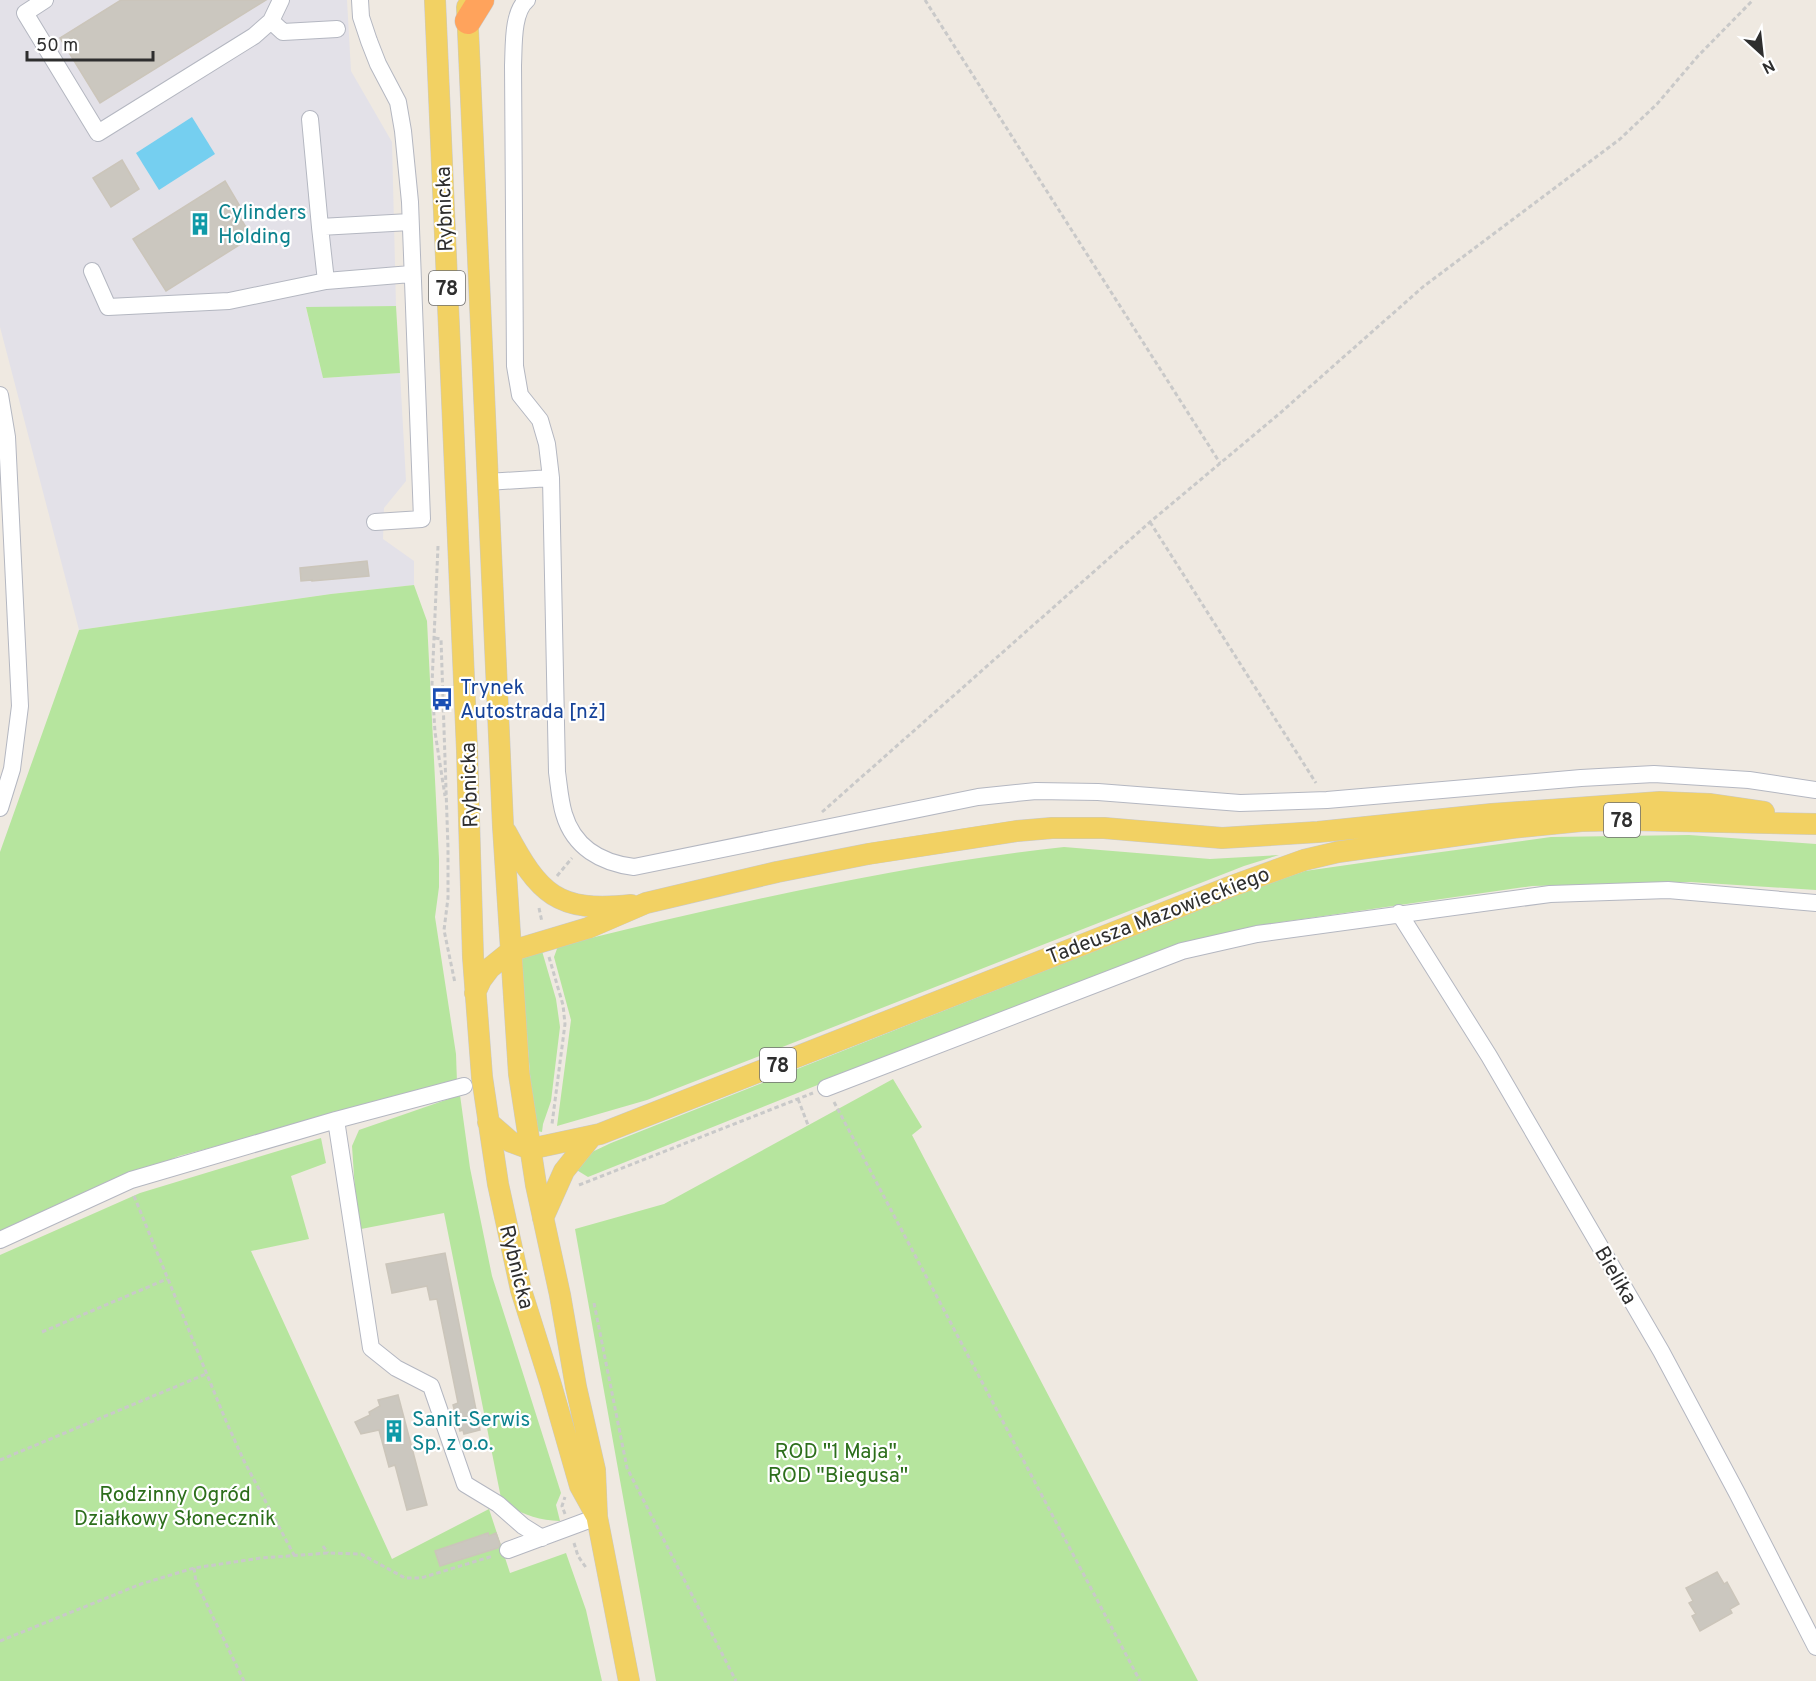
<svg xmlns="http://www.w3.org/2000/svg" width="1816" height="1681" font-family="Overpass,sans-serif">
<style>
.industrial{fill:#e3e1e8}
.green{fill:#b6e59e}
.water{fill:#75cff0}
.building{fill:#cbc7bf;stroke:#cbc5ba;stroke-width:1.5}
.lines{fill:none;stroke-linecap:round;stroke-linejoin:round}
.minor-casing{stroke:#b4b7c1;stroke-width:18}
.major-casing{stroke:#c9c9c9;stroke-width:22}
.highway-casing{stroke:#c9c9c9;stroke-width:27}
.path{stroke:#c9c9c9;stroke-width:3;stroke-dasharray:4.5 3;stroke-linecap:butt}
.minor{stroke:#fff;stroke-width:16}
.major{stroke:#f2d163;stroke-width:21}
.highway{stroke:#ffa35c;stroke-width:26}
.labels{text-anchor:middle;stroke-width:4.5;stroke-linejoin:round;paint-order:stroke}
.shield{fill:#fff;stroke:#6d6d6d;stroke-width:1.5}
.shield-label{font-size:20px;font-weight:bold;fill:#2e2e2e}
.street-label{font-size:21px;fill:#2e2e2e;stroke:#fff}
.culture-label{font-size:21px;fill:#0d838f;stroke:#fff;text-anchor:start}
.transit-label{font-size:21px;fill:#164399;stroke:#fff;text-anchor:start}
.park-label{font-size:21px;fill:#2c6e1b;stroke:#fff}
</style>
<rect width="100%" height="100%" fill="#efe9e1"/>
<path class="industrial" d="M0,0h347l4,71 41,71 4,164 -90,2 17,70 77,-5 6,108 -22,27 -1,31 31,22v24l-83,9 -252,36 -79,-303z"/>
<path class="green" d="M396,306l4,67 -77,5 -17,-71z
M414,585l13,36 12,238v28l-4,30 21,137 1,29 -278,73 -179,76v-380l79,-222 252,-36z
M1689,835l127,9v46l-126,-8 -158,4 -277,40 -84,21 -196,75 -387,155 -13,-8 17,-17 19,-9 606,-241 88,-31 70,-10 176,-24z
M1064,847l146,12 69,-4 -35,11 -597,234 -90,26 14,-106 -17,-63 4,-11c167,-41 335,-80 506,-99z
M542,951l14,48 4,28 -9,74 -8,23 -1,8 -5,-1 -5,-31 -11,-141z
M893,1079l29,48 -10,8 286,546h-542l-81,-452 89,-25z
M460,1095l10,73 22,108 69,217 -5,12 4,16c-22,0 -39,-8 -58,-18l-58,-290 -83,16 -5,-24 -4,-59 7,-16z
M321,1138l5,25 -35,13 18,63 -58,12 141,308 97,-50 21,64 56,-20 20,57 16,71h-602v-426l140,-62z"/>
<path class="water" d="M192,117l23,37 -56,36 -23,-37z"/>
<path class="building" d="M121,0h145l-166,103 -40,-65z
M122,160l17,29 -28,18 -18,-29z
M225,181l16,27 -5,3 16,26 -86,54 -33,-52z
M367,561l2,15 -57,5v-1l-11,1 -1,-13z
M445,1253l35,177 -16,4 -1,-4 -3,1 -7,-26 5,-2 -21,-104 -7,1 -3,-14 -35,7 -6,-29z
M398,1395l29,110 -20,5 -12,-45 -6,2 -10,-37 -18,4 -6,-12 15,-7 -1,-3 11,-6 -2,-6z
M488,1533l1,3 7,-3 4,11 -2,4 -58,18 -5,-15z
M1717,1572l7,12 3,-2 12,22 -9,5 2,4 -32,18 -8,-15 4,-2 -7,-11 4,-2 -7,-13z"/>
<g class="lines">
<g class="minor-casing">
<path id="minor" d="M45,0l-20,13 73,120 156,-97 17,-15 10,-21
M360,0l1,17 8,24 9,23 20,38 5,29 7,71 12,317 -47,3
M527,0c-15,12 -13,47 -14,65l2,301 5,29 20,25 7,24 4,34 6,294c2,14 3,29 7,42 10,34 38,49 70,53l344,-70 58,-6 62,1 142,11 87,-3 254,-22 73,-4 95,6 67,10
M271,21l12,11 54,-3
M310,119l10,108
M410,222l-90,5 6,54 85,-7
M92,271l16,36 121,-6 97,-20
M0,395l7,42 13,269 -8,63 -12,39
M487,482l64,-4
M1399,913l90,143 172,295 76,142 79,154
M826,1088l356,-137 75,-17 293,-40 118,-4 148,13
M336,1120l35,228 25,20 35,18 34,98 33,20 25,22 19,12
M0,1240l131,-60 205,-60 128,-34
M508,1550l89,-33"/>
</g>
<g class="major-casing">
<path id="major" d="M435,0l32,750 6,207 9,120 16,107 23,106 30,95 29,101 16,29
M467,7l36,819 16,248 17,111 24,110 16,92 19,83 2,47 32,164
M506,832c33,62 51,81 125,73
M475,993l6,-13 9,-12 21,-17 77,-23 58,-25 131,-31 91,-18 149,-23 35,-3h52l118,10 96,-6 174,-18 168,-12 49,2 55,8
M488,1122l23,20 19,7 70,-15 632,-248 72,-26 34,-8 173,-24 70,-7 49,-1 186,4
M543,1218l21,-47 28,-35"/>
</g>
<g class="highway-casing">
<path id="highway" d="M468,21l13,-21"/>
</g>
<path class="path" d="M925,0l295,463
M1150,522l166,261
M438,546l-6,138 3,48 10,64
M435,638l6,1 7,209v50l-4,32 11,53
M822,812l328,-290 129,-108 145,-128 196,-147 37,-35 41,-48 55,-56
M557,876l15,-18
M539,908l3,14
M549,957l14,48 2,19 -13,100
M798,1099l10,26
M834,1102l306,579
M579,1185l234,-92
M134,1196l92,225 18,40 50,94
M594,1303l33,165 109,213
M42,1332l125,-53
M0,1460l206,-86
M565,1514l-3,-8 3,-9
M574,1543l4,13 9,13
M323,1546l5,7
M194,1568l2,14 48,99
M0,1641l141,-57 53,-16 67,-10 67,-5 33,1 44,24h16l72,-22"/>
<use href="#minor" class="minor"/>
<use href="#major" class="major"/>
<use href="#highway" class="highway"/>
</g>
<defs>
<g id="building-bare" transform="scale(1.8)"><path d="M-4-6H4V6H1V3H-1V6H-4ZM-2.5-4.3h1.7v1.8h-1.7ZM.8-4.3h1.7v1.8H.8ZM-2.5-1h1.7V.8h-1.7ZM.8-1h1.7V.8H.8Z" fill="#0f9aa8" stroke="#fff" stroke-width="2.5" paint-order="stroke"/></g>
<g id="bus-bare" transform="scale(1.8)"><path d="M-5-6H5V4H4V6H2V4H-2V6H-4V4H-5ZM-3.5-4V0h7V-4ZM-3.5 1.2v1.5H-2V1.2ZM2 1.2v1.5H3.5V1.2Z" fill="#1a4fb4" stroke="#fff" stroke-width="2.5" paint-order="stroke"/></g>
</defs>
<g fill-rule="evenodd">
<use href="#building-bare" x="200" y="224"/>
<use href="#bus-bare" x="442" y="699"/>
<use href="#building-bare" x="394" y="1431"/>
</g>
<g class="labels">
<g class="shield">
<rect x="429" y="271" width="36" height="34" rx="4.5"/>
<rect x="1604" y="803" width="36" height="34" rx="4.5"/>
<rect x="760" y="1048" width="36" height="34" rx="4.5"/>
</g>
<g class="shield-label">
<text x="447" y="295">78</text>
<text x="1622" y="827">78</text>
<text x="778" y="1072">78</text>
</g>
<g class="street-label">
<text transform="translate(444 209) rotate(-92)" y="7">Rybnicka</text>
<text transform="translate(469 785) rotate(-92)" y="7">Rybnicka</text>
<text transform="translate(1158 915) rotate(-21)" y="7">Tadeusza Mazowieckiego</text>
<text transform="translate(517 1267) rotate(76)" y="7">Rybnicka</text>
<text transform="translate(1616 1275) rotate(60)" y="7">Bielika</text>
</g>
<g class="culture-label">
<text x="218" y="219">Cylinders<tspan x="218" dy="24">Holding</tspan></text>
<text x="412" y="1426">Sanit-Serwis<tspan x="412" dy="24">Sp. z o.o.</tspan></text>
</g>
<g class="transit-label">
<text x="460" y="694">Trynek<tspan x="460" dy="24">Autostrada [nż]</tspan></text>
</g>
<g class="park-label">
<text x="838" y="1458">ROD "1 Maja",<tspan x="838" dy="24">ROD "Biegusa"</tspan></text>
<text x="175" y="1501">Rodzinny Ogród<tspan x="175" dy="24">Działkowy Słonecznik</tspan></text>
</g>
</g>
<g transform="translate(1762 54) rotate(153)" stroke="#ffffff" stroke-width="4.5" paint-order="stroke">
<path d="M0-4.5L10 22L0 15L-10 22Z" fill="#2e2e2e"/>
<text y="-9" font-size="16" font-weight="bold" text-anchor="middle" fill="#2e2e2e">N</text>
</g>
<path d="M27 51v9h126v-9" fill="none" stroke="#2e2e2e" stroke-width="3"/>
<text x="36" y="51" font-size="18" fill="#2e2e2e" stroke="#ffffff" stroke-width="4.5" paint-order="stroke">50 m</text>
</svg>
